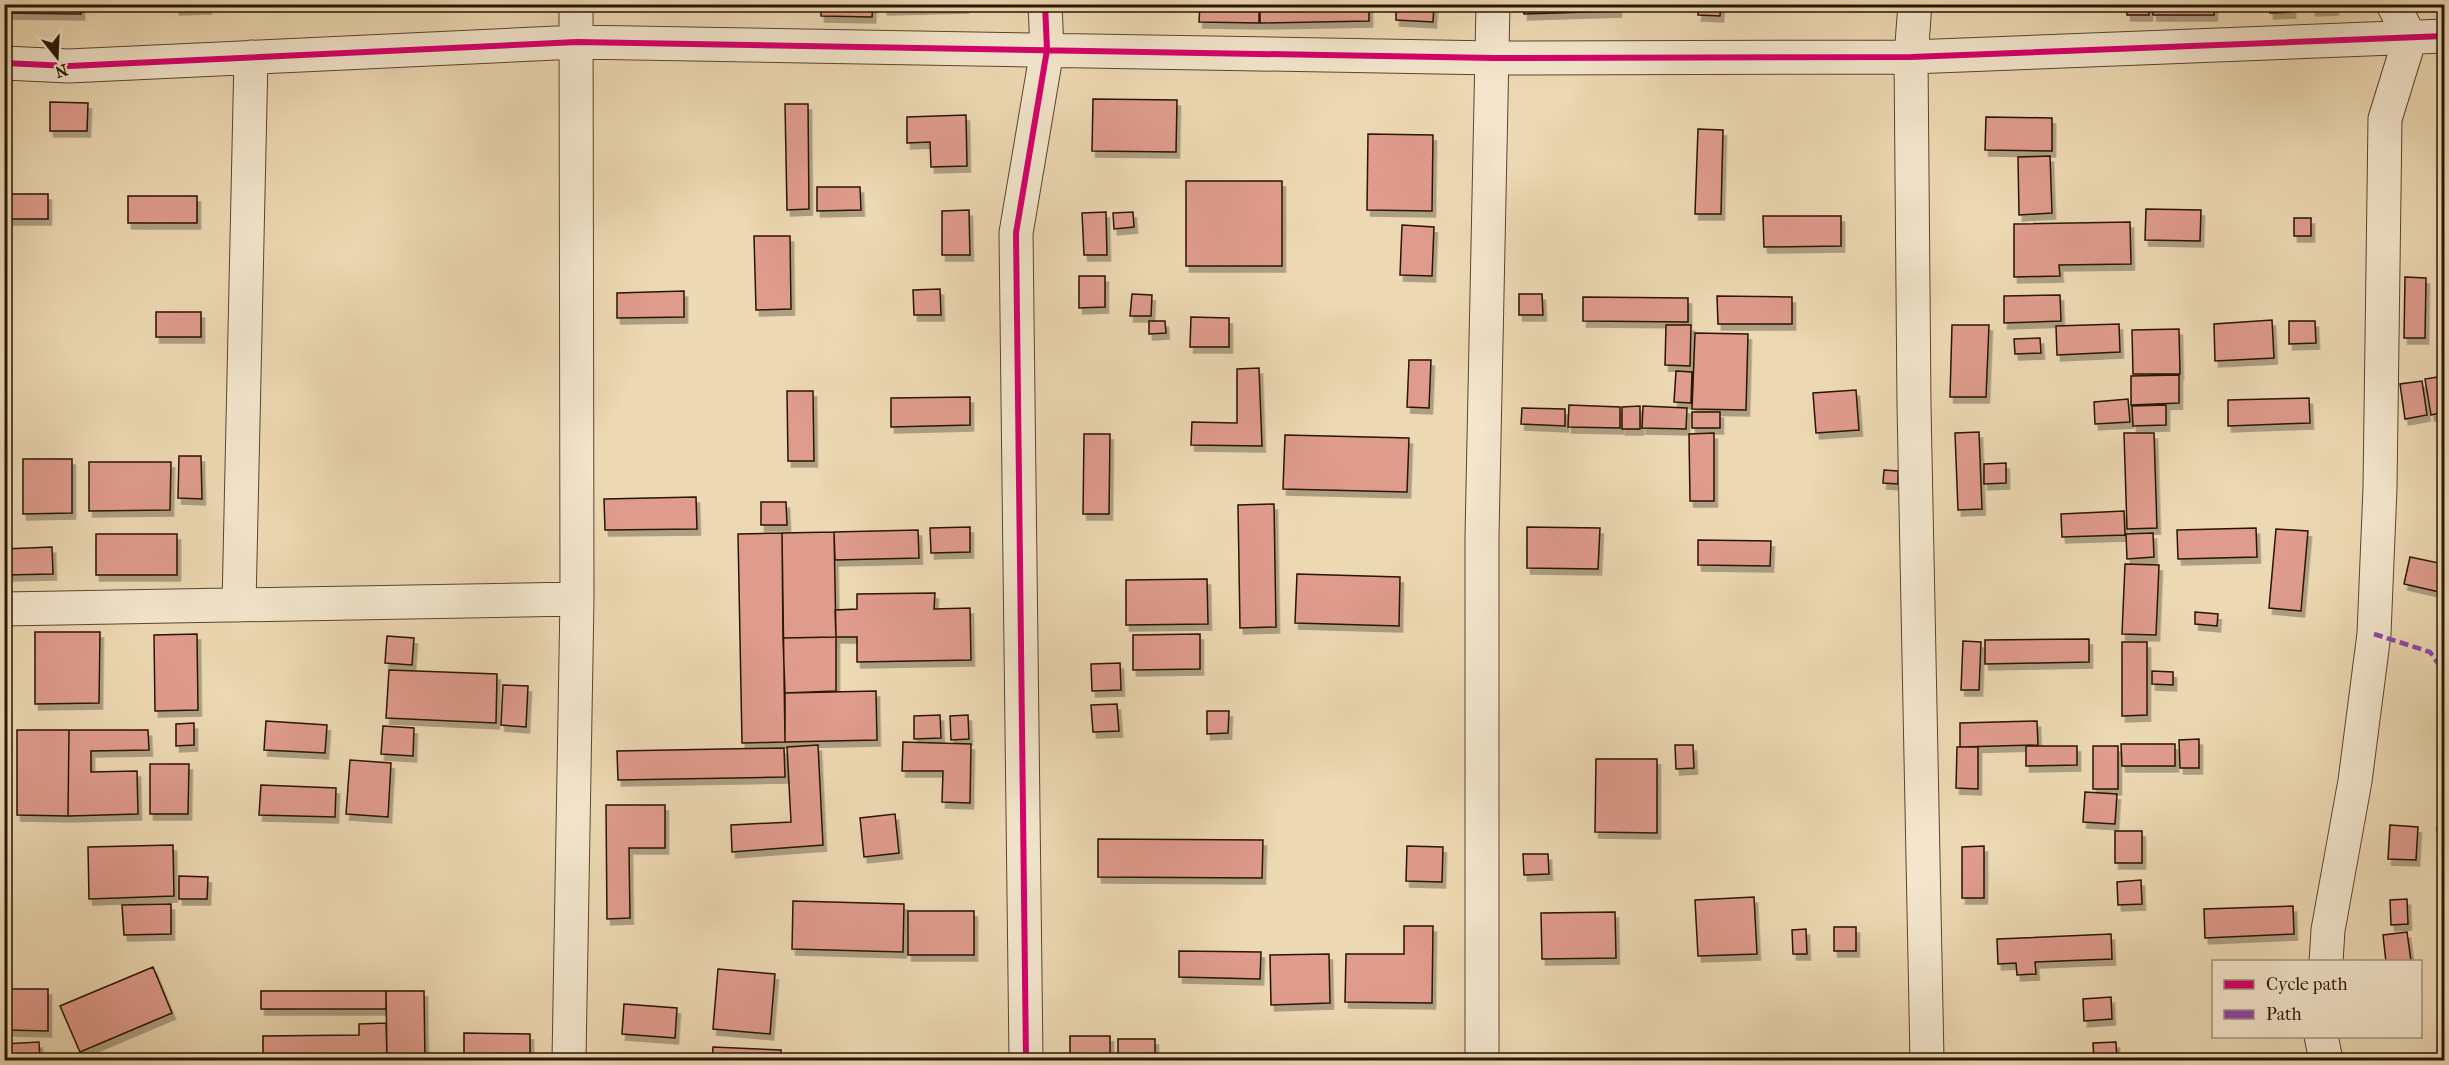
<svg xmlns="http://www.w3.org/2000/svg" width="2449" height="1065" font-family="'IM FELL French Canon',serif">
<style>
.building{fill:#df9b8c;stroke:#291600;stroke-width:1.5;filter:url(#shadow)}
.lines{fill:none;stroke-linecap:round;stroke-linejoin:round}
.minor-casing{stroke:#5a462c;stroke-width:35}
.minor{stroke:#f3e6cd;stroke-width:33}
.quiet{stroke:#8e44ad;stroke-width:4.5;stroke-dasharray:9 4.5;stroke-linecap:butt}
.cycleway-casing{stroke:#f3e6cd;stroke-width:10}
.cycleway{stroke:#d6006c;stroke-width:6}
</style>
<defs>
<filter id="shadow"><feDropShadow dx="3.5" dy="6" stdDeviation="0" flood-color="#0004"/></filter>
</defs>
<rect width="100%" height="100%" fill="#ecd8b2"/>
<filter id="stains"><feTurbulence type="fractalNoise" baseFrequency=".00333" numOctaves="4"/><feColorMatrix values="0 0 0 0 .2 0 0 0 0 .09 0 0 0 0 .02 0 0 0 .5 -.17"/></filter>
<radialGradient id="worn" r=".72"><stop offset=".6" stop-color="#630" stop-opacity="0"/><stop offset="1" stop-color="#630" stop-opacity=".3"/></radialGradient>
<path class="building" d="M4,4h77v10l-77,-1z
M175,4h33v4l-32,1z
M821,4h52l-1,13 -51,-1z
M883,4h82v3l-81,2z
M1200,4h59v19l-60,-1z
M1260,4h109v17l-109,2z
M1396,4h38l-1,18 -37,-2z
M1524,4h94v7l-94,3z
M1699,4h22l-1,12 -22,-1z
M2127,4h22v11h-22z
M2153,4h61v11h-61z
M2270,4h22v8l-22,1z
M2312,4h23v5l-23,1z
M1093,99l84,1 -1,52 -84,-1z
M50,102l38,1 -1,28h-37z
M785,104h23l1,105 -22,1z
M966,115l1,51 -36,1 -1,-25 -23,1v-26z
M1986,117l66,1v33l-67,-1z
M1698,129l25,1 -2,84h-26z
M1368,134l65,1 -1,76 -65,-1z
M2050,156l2,57 -33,2 -1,-58z
M1186,181h96v85h-96z
M817,187h43l1,23 -44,1z
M4,194h44v25h-44z
M128,196h69v27h-69z
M2146,209l55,1 -1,31 -55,-1z
M969,210l1,45h-28v-44z
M1106,212l1,43h-23l-2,-42z
M1133,212l1,15 -20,2 -1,-16z
M1763,216h78v30l-77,1z
M2294,218h17v18h-17z
M2130,222l1,42 -72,1 1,11 -46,1v-53z
M1402,225l32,2 -2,49 -32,-1z
M754,236h36l1,73 -35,1z
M1079,276h26v31l-26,1z
M2405,277l21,1 -1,60h-21z
M940,289l1,26h-27l-1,-25z
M684,291v26l-67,1v-25z
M1132,294l20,1 -1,21h-21z
M1519,294h23l1,21h-24z
M2060,295l1,26 -57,2v-27z
M1717,296l75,1v27h-74z
M1583,297l105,1v24l-105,-1z
M156,312h45v25h-45z
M1191,317l38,1v29h-39z
M2272,320l2,38 -59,3 -1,-37z
M1149,321h16l1,12 -17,1z
M2289,321h26l1,22 -27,1z
M2119,324l1,28 -63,3 -1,-29z
M1666,325h25l-1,41 -25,-1z
M1952,325h37l-3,72h-36z
M2179,329l1,45h-47l-1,-44z
M1695,333l53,1 -2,76 -54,-1z
M2040,338l1,15 -26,1 -1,-15z
M1409,360h22l-2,48 -22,-1z
M1259,368l3,78 -71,-1 1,-23 45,1v-54z
M1676,371l16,1 -1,31 -17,-1z
M2179,375v28l-48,2v-29z
M2444,376v36l-13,3 -6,-36z
M2422,381l5,34 -22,4 -5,-35z
M1856,390l3,40 -43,3 -3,-40z
M787,391h26l1,70h-26z
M970,397v28l-79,2v-29z
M2309,398l1,25 -82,3v-26z
M2128,399l2,23 -35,2 -1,-22z
M1569,405l51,2v21l-52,-1z
M2166,405v20l-33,1 -1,-20z
M1640,406v23h-18v-22z
M1643,406l44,2 -1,21 -44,-1z
M1522,408l43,1v17l-44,-2z
M1692,412h28v16h-28z
M1979,432l3,77 -24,1 -3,-77z
M1714,433v68h-24l-1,-67z
M2124,433h30l3,95 -30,1z
M1084,434h26l-1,80h-26z
M1285,435l124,3 -2,54 -124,-3z
M179,456h22l1,43 -24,-1z
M23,459h49v54l-49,1z
M89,462h82l-1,48 -81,1z
M2006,463v20l-22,1v-20z
M1884,470l14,1v13l-15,-1z
M696,497l1,32 -92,1 -1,-31z
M761,502h25l1,23h-26z
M1274,504l2,123 -36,1 -2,-123z
M2124,511l1,24 -63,2 -1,-23z
M970,527v25l-39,1 -1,-25z
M1527,527l73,1 -2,41 -71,-1z
M2256,528l1,29 -79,2 -1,-29z
M2276,529l32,2 -7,80 -32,-3z
M918,530l1,28 -84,2 -1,-28z
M834,532l2,105 -53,1 -1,-105z
M782,533l3,209 -43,1 -4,-209z
M2153,533l1,24 -27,2 -1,-25z
M96,534h81v41h-81z
M1698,540l73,1 -1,25 -72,-1z
M52,547l1,27 -49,1v-26z
M2410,557l34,7v29l-40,-9z
M2125,564l34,1 -3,70 -34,-1z
M1297,574l103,3 -1,49 -104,-3z
M1207,579l1,45 -82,1v-45z
M935,593l-1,16 36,-1 1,52 -114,2v-25h-21l-1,-27 22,-1v-15z
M2195,612l23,2 -1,12 -22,-2z
M35,632h65l-1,71 -64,1z
M197,634l1,76 -43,1 -1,-76z
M1200,634v35l-67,1v-35z
M387,636l27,2 -2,27 -27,-2z
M836,637v54l-51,2 -2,-55z
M2089,639v23l-104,2v-24z
M1963,641l18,1 -2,48h-18z
M2122,642h25v73l-25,1z
M1120,663l1,27 -29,1 -1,-27z
M389,670l108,4 -1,49 -110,-5z
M2152,671l21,1v13l-21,-1z
M503,685l25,1 -2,41 -25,-2z
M876,691l1,49 -92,2v-49z
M1117,704l2,27 -26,1 -2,-27z
M1207,711h22l-1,22 -21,1z
M940,715l1,23 -27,1v-23z
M968,715l1,24 -18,1 -1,-24z
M266,721l61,4 -2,28 -61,-3z
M2037,721l1,24 -78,2v-24z
M194,723v22l-18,1v-22z
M383,726l31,2 -1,28 -32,-2z
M17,730h52l-1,86 -51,-1z
M69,730h79l1,20 -58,1v21l46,-1 1,43 -70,2z
M2199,739v29h-19l-1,-28z
M903,742l68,2 -1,59 -28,-1 1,-31h-41z
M2121,744h54v22h-53z
M818,745l5,100 -91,7 -1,-27 60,-3 -4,-75z
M1675,745h18l1,23 -18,1z
M2026,746h51v19l-51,1z
M2093,746h25v43h-25z
M1957,747h21v42l-22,-1z
M784,748l1,29 -167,3 -1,-29z
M1596,759h61v74l-62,-1z
M350,760l41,3 -3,54 -42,-3z
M150,764h39l-1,50h-38z
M261,785l75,3 -1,29 -76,-2z
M2085,792l32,2 -2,30 -32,-2z
M606,805h59v43h-36l1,70 -23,1z
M895,814l4,39 -35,4 -4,-39z
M2390,825l28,2 -2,33 -28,-1z
M2444,827v32h-3l-4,-31z
M2115,831h27v32h-27z
M1098,839l165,1 -1,38 -164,-1z
M173,845l1,51 -85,3 -1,-52z
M1407,846l36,1 -1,35 -36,-1z
M1984,846v52h-22v-51z
M1523,854h25l1,20 -25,1z
M179,876l29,1 -1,22h-28z
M2141,880l1,24 -24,1 -1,-23z
M1754,897l3,57 -59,2 -3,-56z
M2407,899l1,25 -17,1 -1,-25z
M793,901l111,3 -1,48 -111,-3z
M171,904v30l-47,1 -2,-30z
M2293,906l1,28 -89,4 -1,-29z
M908,911h66v44h-66z
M1615,912l1,46 -74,1 -1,-46z
M1404,926h29l-1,77 -87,-1 1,-48h58z
M1834,927h22v24h-22z
M1806,929l1,25h-14l-1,-24z
M2407,932l4,29 -25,1 -3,-27z
M2111,934l1,25 -77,3 1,12 -19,1 -1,-12 -18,1 -1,-25z
M1179,951l82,1 -1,27 -81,-2z
M1329,954l1,49 -59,2 -1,-50z
M153,967l19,46 -92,39 -20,-46z
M718,969l57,5 -5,60 -57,-5z
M8,989h40v42l-40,-1z
M261,991h125v18h-125z
M386,991h38l1,69h-38z
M2111,997l1,22 -28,2 -1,-22z
M624,1004l53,4 -2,30 -53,-4z
M386,1023l1,37h-124v-24l96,-1v-11z
M464,1033l66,1v26h-66z
M1070,1036h40v24h-40z
M1118,1039h37v21h-37z
M39,1042l1,18h-36v-16z
M2116,1042l1,18h-23l-1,-17z
M713,1047l68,3v10h-69z"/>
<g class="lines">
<g class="minor-casing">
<path id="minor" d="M1915,4l-4,53 3,348 13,655
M4,63l65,3 508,-24 917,16 417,-1 533,-21
M239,605l12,-548
M4,609l573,-10
M2326,962l2,-32 27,-149 19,-147 6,-146 5,-369 25,-81 -17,-34
M2321,1036l5,24
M569,1060l8,-461 -1,-595
M1026,1060l-10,-827 31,-183 -2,-46
M1482,1060v-524l11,-532"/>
</g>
<use href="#minor" class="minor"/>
<path class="quiet" d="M2374,634l56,18 14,20"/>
<g class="cycleway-casing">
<path id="cycleway" d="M4,63l65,3 508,-24 917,16 417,-1 533,-21
M1026,1060l-10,-827 31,-183 -2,-46"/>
</g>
<use href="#cycleway" class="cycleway"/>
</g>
<rect width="2449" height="1065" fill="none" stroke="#ecd8b2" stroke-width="24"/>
<rect x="6" y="6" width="2437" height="1053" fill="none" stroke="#291600" stroke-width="3"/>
<rect x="12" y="12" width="2425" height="1041" fill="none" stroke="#291600" stroke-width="1.5"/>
<rect x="2212" y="960" width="210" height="78" fill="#f3e6cd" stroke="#a2937b" stroke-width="1.5"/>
<rect x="2224" y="980" width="30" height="9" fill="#d6006c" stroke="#a2937b" stroke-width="1.5"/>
<text x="2266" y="990" font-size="18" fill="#291600">Cycle path</text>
<rect x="2224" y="1010" width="30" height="9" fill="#8e44ad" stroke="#a2937b" stroke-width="1.5"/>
<text x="2266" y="1020" font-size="18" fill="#291600">Path</text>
<g transform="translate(57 57) rotate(162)" stroke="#f3e6cd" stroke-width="4.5" paint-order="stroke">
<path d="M0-4.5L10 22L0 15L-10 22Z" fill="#291600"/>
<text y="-9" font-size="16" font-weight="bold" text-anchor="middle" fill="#291600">N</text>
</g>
<rect width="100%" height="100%" filter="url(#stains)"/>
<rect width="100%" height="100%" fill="url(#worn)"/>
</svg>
